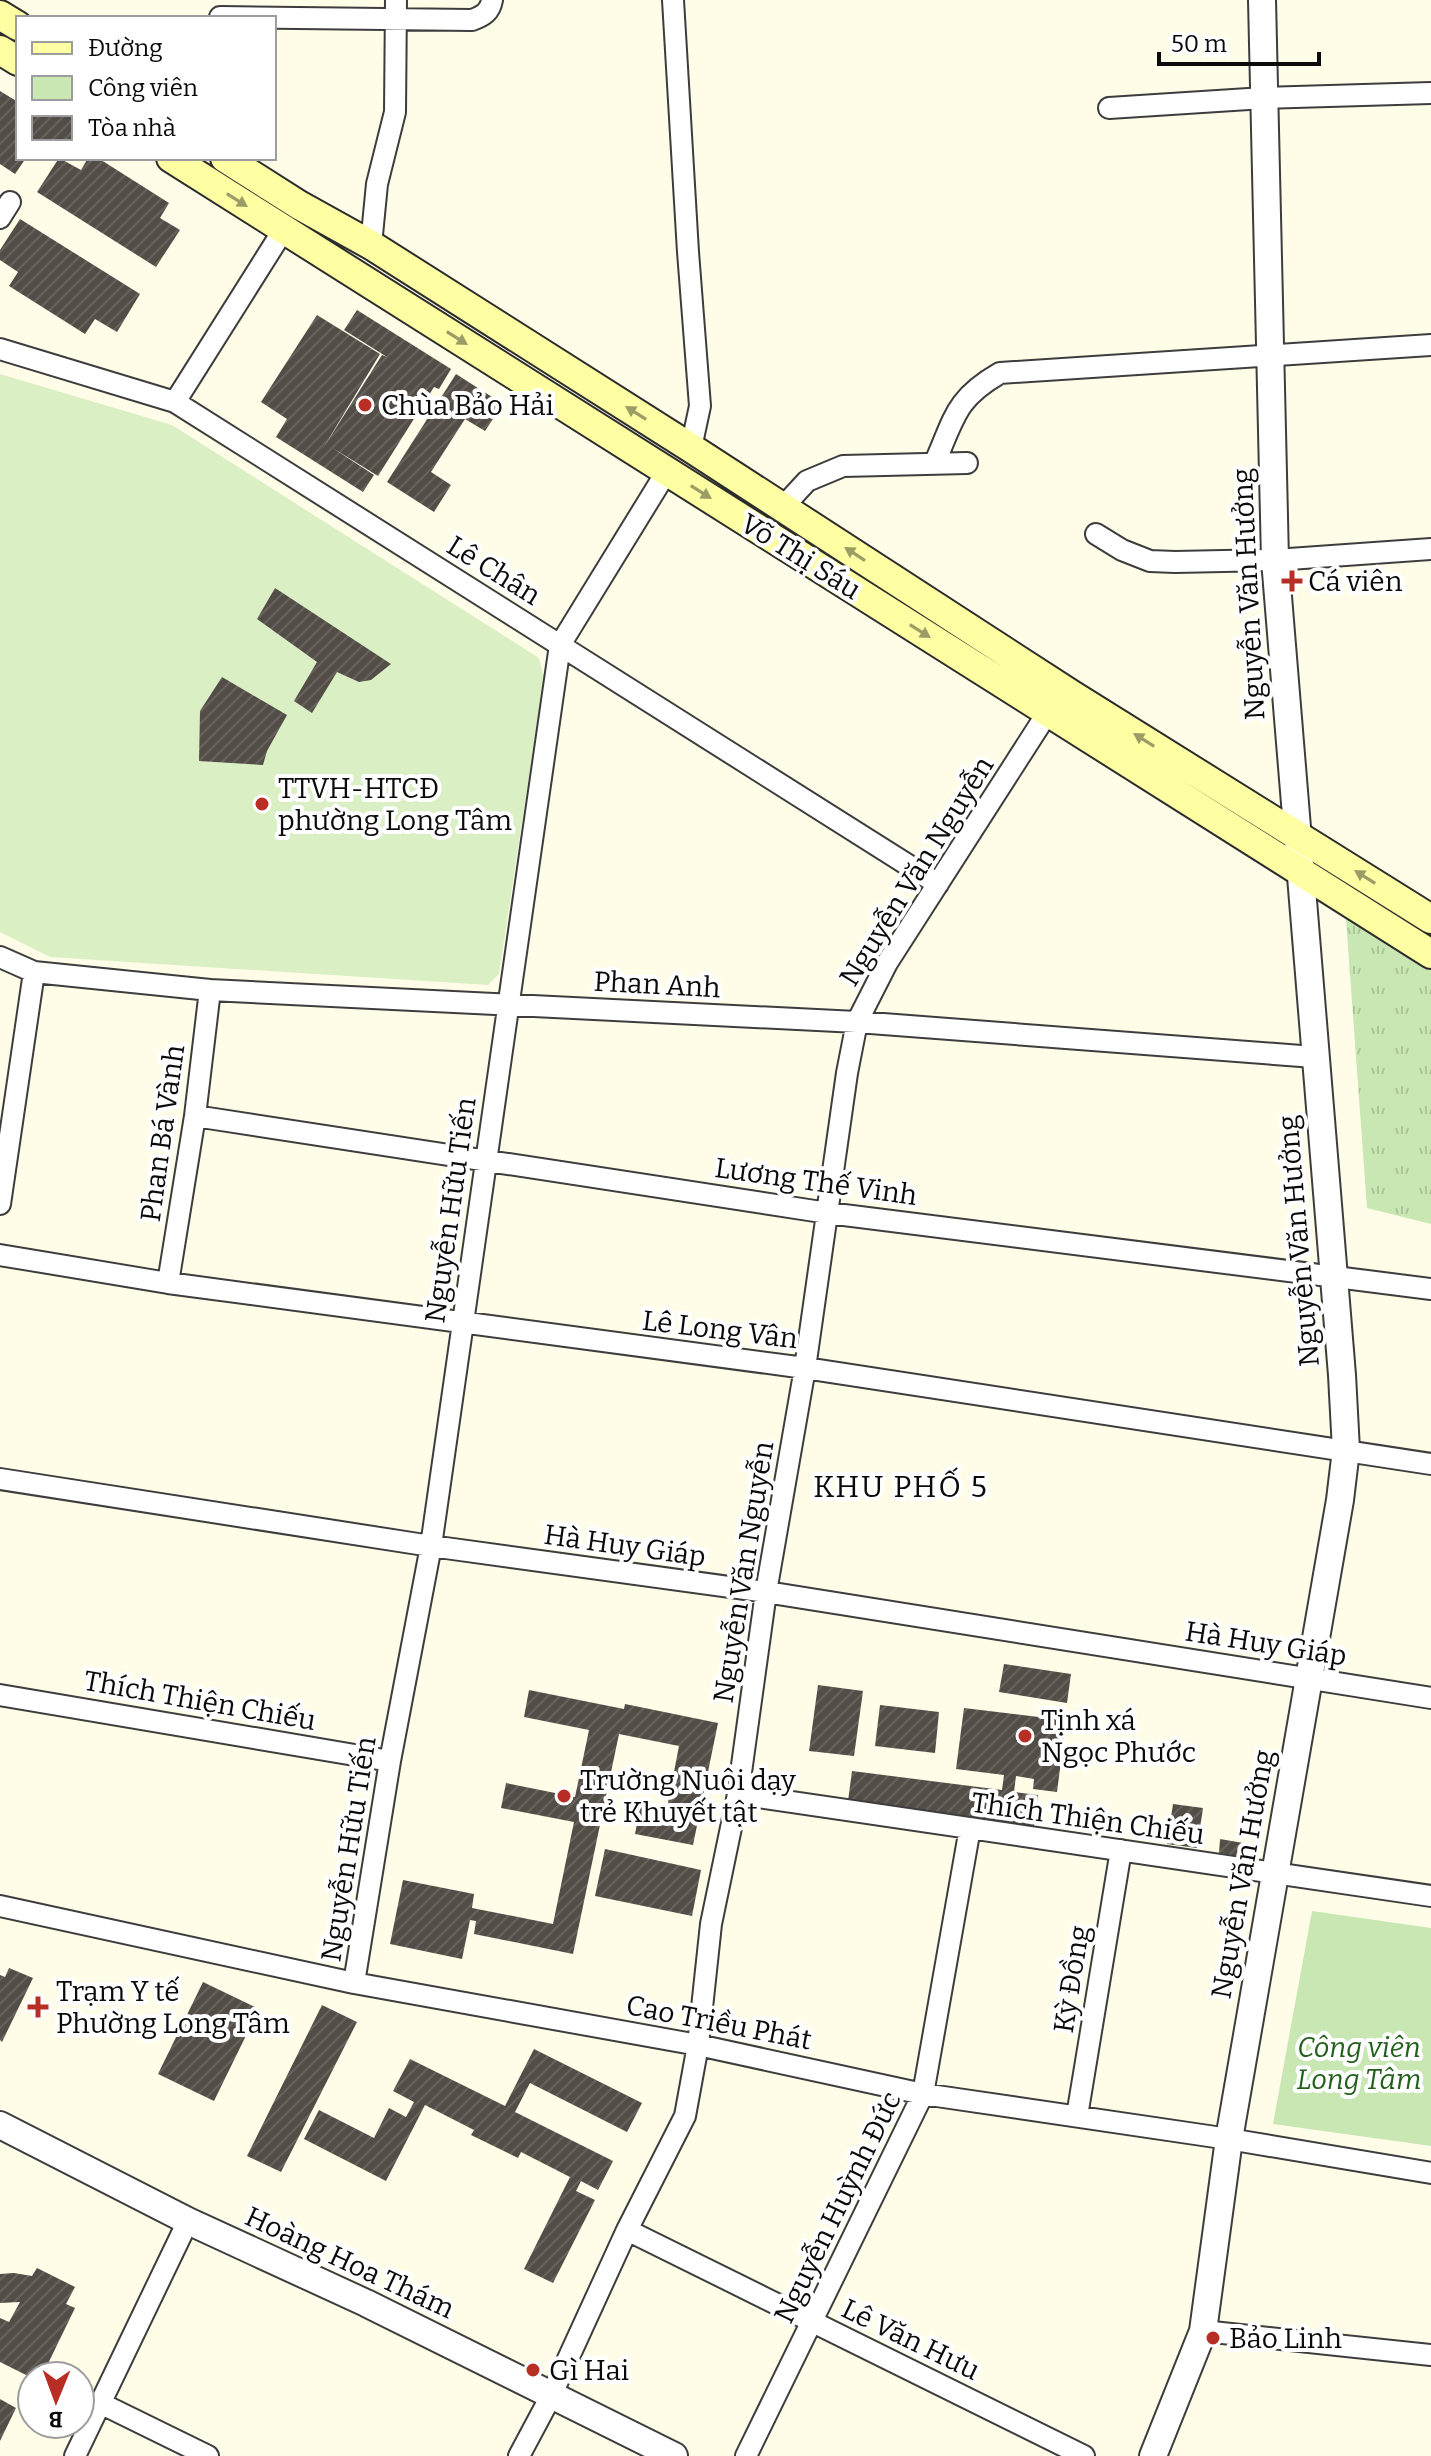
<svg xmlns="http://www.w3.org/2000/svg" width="1431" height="2456" font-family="Bitter,serif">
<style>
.grass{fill:url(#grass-tufts)}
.park{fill:#c8e7b3}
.pitch{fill:#dbefc5}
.building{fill:url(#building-hatch)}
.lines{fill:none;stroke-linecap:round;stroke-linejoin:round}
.minor-casing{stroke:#3d3d3d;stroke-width:24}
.tertiary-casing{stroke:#3d3d3d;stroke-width:30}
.secondary-casing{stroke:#2c2c2c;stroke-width:32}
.minor{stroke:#fff;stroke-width:20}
.tertiary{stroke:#fff;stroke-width:26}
.secondary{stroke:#fefea3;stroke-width:28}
.oneway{fill:#9c9c66}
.poi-dot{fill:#b82e25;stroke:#fff;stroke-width:3}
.labels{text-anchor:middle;stroke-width:8;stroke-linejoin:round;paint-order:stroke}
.poi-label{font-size:28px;fill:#0a0a0a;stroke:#fff;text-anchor:start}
.street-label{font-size:28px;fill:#0a0a0a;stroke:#fff}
.park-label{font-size:28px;font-style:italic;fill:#23601c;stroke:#fff}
.neighbourhood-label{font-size:30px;letter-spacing:2px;fill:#0a0a0a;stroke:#fff}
</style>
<defs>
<pattern id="grass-tufts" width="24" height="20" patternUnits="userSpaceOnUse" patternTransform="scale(2)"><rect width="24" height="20" fill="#c8e7b3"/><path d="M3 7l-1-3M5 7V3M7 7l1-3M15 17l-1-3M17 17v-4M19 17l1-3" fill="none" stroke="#aac599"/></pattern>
<pattern id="building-hatch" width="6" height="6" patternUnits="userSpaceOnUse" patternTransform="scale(2)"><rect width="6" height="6" fill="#534d47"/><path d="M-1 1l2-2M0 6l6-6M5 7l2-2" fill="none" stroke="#67625d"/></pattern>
</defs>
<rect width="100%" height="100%" fill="#fffde8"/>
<path class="grass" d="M1345,906l86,57v261l-64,-16z"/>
<path class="park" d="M1312,1911l119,17v218l-158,-22z"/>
<path class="pitch" d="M0,374l172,51 367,233 5,19 -45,297 -11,11 -438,-28 -50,-25z"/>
<path class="building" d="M0,91l18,11v56h8l-11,16 -15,-10z
M59,158l22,12 7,-12h10l71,45 -9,15 20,12 -24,37 -119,-75z
M20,219l120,75 -23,38 -22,-13 -10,15 -76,-48 9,-14 -18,-12v-10z
M357,310l94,59 -12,20 -5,-2 -56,89 -47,-29 43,28 -11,17 -87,-55 11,-18 -26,-17 56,-87 63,39 -58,96 60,-95 5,2 -43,-27z
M456,374l47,30 -18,27 -20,-12 -34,53 20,13 -17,27 -47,-30z
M275,588l116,76 -20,16 -12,2 -22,-10 -25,41 -18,-12 23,-39 -60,-43z
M222,677l65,38 -20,36 -4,14 -64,-4 1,-50z
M1004,1664l67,10 -4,29 -68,-11z
M818,1685l45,6 -9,65 -45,-5z
M529,1690l95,19 1,-5 93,19 -25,122 -58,-11 6,-31 26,5 12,-62 -60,-12 -46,220 -99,-20 2,-13 -6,-1 -8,39 -72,-15 13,-64 71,14 -2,14 81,16 21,-102 -73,-14 5,-25 69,14 14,-67 -65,-13z
M880,1705l59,7 -4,41 -60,-7z
M964,1708l83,10 1,-6 19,3 -10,77 -24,-3 1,-10 -18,-3 -2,16 24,3 -4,31 -186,-25 4,-30 150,19 2,-15 -48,-6z
M1173,1804l30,4 -6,40 -30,-4z
M1220,1839l29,5 -3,13 -27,-4z
M605,1849l96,21 -9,46 -97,-20z
M9,1968l24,10 -31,64 -2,-2v-65l5,2z
M203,1982l56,27 -45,92 -56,-27z
M322,2005l35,17 -76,150 -34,-16z
M534,2049l108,54 -15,29 -97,-49 -15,29 98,49 -15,29 -17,-9 -5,10 19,9 -42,83 -29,-14 46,-92 -49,-25 -3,6 -47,-23 3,-5 -49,-25 -39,76 -82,-42 15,-29 55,28 15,-30 17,9 8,-15 -21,-11 17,-32 95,47z
M37,2268l38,19 -9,17 9,4 -33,68 -10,2 -32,-16v-44l9,4 11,-20 -20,1v-29l14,-1 18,3z
M0,2399l16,9 -16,33z"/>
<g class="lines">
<g class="minor-casing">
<path id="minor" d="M673,0l15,252 12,154 -9,42
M220,17l252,3c11,-4 18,-8 20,-20
M1109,108l155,-10 167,-5
M0,218l10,-16
M371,245l6,-61 18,-72 1,-112
M0,349l175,53 763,482
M175,402l109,-173
M935,462c20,-45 20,-63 65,-89l431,-28
M783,507l24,-26 36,-15 124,-3
M1096,534l26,16 28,11 25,1 100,-2 156,-11
M0,957l34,15 176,18 647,32 457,35
M195,1116l633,97 603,76
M0,1204l34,-232
M0,1255l168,28 637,85 626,96
M168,1283l27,-167 15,-126
M0,1479l431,67 335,46 665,106
M0,1695l390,66
M738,1794l693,102
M0,1906l354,77 344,62 225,49 306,45 202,34
M354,1983l36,-222 41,-215 129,-901 107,-174
M1077,2116l44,-266
M627,2230l457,226
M1203,2331l228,24
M102,2404l106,52
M75,2456l113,-235
M519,2456l32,-60 76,-166 58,-114 13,-71 13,-121 27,-130 28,-202 39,-224 42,-295 10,-51 30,-59 161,-251
M746,2456l177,-362 47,-266"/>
</g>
<g class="tertiary-casing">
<path id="tertiary" d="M0,2125l188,96 178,82 308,153
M1153,2456l50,-125 26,-192 111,-639 6,-50 -4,-75 -67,-815 -13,-560"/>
</g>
<g class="secondary-casing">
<path id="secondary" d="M0,15l18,11
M0,50l18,11
M171,158l1260,796
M225,158l74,47 72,40 320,203 381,247 359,224"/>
</g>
<use href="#minor" class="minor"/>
<use href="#tertiary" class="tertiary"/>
<use href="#secondary" class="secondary"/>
</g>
<defs><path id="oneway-solid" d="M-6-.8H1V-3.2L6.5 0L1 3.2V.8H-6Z" transform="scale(2)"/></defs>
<g class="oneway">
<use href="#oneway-solid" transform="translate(237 200) rotate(32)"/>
<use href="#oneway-solid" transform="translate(457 338) rotate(32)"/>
<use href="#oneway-solid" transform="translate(636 413) rotate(-148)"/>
<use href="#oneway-solid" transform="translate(701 492) rotate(32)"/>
<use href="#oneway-solid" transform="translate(855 554) rotate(-147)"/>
<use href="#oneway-solid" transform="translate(920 631) rotate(32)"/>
<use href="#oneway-solid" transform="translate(1144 740) rotate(-148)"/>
<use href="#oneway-solid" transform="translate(1365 877) rotate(-148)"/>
</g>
<g class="poi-dot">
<circle cx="365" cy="405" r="8"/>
<path d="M1288 569h8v8h8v8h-8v8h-8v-8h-8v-8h8z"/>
<circle cx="262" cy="804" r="8"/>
<circle cx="1025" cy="1736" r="8"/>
<circle cx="564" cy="1796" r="8"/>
<path d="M34 1995h8v8h8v8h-8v8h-8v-8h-8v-8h8z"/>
<circle cx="1213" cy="2338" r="8"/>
<circle cx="533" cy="2370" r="8"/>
</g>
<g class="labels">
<g class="poi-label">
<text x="381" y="415">Chùa Bảo Hải</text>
<text x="1308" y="591">Cá viên</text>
<text x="278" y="798">TTVH-HTCĐ<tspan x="278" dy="32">phường Long Tâm</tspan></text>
<text x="1041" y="1730">Tịnh xá<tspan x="1041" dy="32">Ngọc Phước</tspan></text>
<text x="580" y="1790">Trường Nuôi dạy<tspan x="580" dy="32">trẻ Khuyết tật</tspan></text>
<text x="56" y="2001">Trạm Y tế<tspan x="56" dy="32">Phường Long Tâm</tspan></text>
<text x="1229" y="2348">Bảo Linh</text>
<text x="549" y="2380">Gì Hai</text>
</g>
<g class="street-label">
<text transform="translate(801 556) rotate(32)" y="10">Võ Thị Sáu</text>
<text transform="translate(494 570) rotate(32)" y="10">Lê Chân</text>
<text transform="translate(1248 594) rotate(-93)" y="10">Nguyễn Văn Hưởng</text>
<text transform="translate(916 871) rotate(-58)" y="10">Nguyễn Văn Nguyễn</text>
<text transform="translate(657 984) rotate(3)" y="10">Phan Anh</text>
<text transform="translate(162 1133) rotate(-82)" y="10">Phan Bá Vành</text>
<text transform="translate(816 1181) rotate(8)" y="10">Lương Thế Vinh</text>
<text transform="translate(450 1210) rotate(-82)" y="10">Nguyễn Hữu Tiến</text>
<text transform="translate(1298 1241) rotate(-95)" y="10">Nguyễn Văn Hưởng</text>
<text transform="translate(720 1329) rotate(7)" y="10">Lê Long Vân</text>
<text transform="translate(625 1545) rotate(8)" y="10">Hà Huy Giáp</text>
<text transform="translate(743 1572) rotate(-81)" y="10">Nguyễn Văn Nguyễn</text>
<text transform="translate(1266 1643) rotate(9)" y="10">Hà Huy Giáp</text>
<text transform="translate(200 1700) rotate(10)" y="10">Thích Thiện Chiếu</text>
<text transform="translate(1088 1818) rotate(8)" y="10">Thích Thiện Chiếu</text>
<text transform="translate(348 1849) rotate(-81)" y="10">Nguyễn Hữu Tiến</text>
<text transform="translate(1242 1874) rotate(-80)" y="10">Nguyễn Văn Hưởng</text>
<text transform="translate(1071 1979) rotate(-81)" y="10">Kỳ Đồng</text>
<text transform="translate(719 2022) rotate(11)" y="10">Cao Triều Phát</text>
<text transform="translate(837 2207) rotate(-64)" y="10">Nguyễn Huỳnh Đức</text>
<text transform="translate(350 2262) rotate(25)" y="10">Hoàng Hoa Thám</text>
<text transform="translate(911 2339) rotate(26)" y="10">Lê Văn Hưu</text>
</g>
<g class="park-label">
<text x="1359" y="2057">Công viên<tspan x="1359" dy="32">Long Tâm</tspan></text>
</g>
<g class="neighbourhood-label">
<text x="901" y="1497">KHU PHỐ 5</text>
</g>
</g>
<rect x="16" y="16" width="260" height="144" fill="#ffffff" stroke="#9d9d9d" stroke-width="2"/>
<rect x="32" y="42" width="40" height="12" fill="#fefea3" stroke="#9d9d9d" stroke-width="2"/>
<text x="88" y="56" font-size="24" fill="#0a0a0a">Đường</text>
<rect x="32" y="76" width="40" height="24" fill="#c8e7b3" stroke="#9d9d9d" stroke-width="2"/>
<text x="88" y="96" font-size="24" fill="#0a0a0a">Công viên</text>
<rect x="32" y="116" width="40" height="24" fill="url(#building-hatch)" stroke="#9d9d9d" stroke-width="2"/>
<text x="88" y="136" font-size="24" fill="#0a0a0a">Tòa nhà</text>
<g transform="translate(56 2400) rotate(181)"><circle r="38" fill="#ffffff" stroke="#9d9d9d" stroke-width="2"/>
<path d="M0-6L14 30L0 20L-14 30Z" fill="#b82e25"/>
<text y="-12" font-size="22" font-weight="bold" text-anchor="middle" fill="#0a0a0a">B</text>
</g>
<path d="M1159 52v12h160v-12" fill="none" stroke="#0a0a0a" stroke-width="4"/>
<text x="1171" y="52" font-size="24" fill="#0a0a0a" stroke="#ffffff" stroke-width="6" paint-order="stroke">50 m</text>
</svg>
